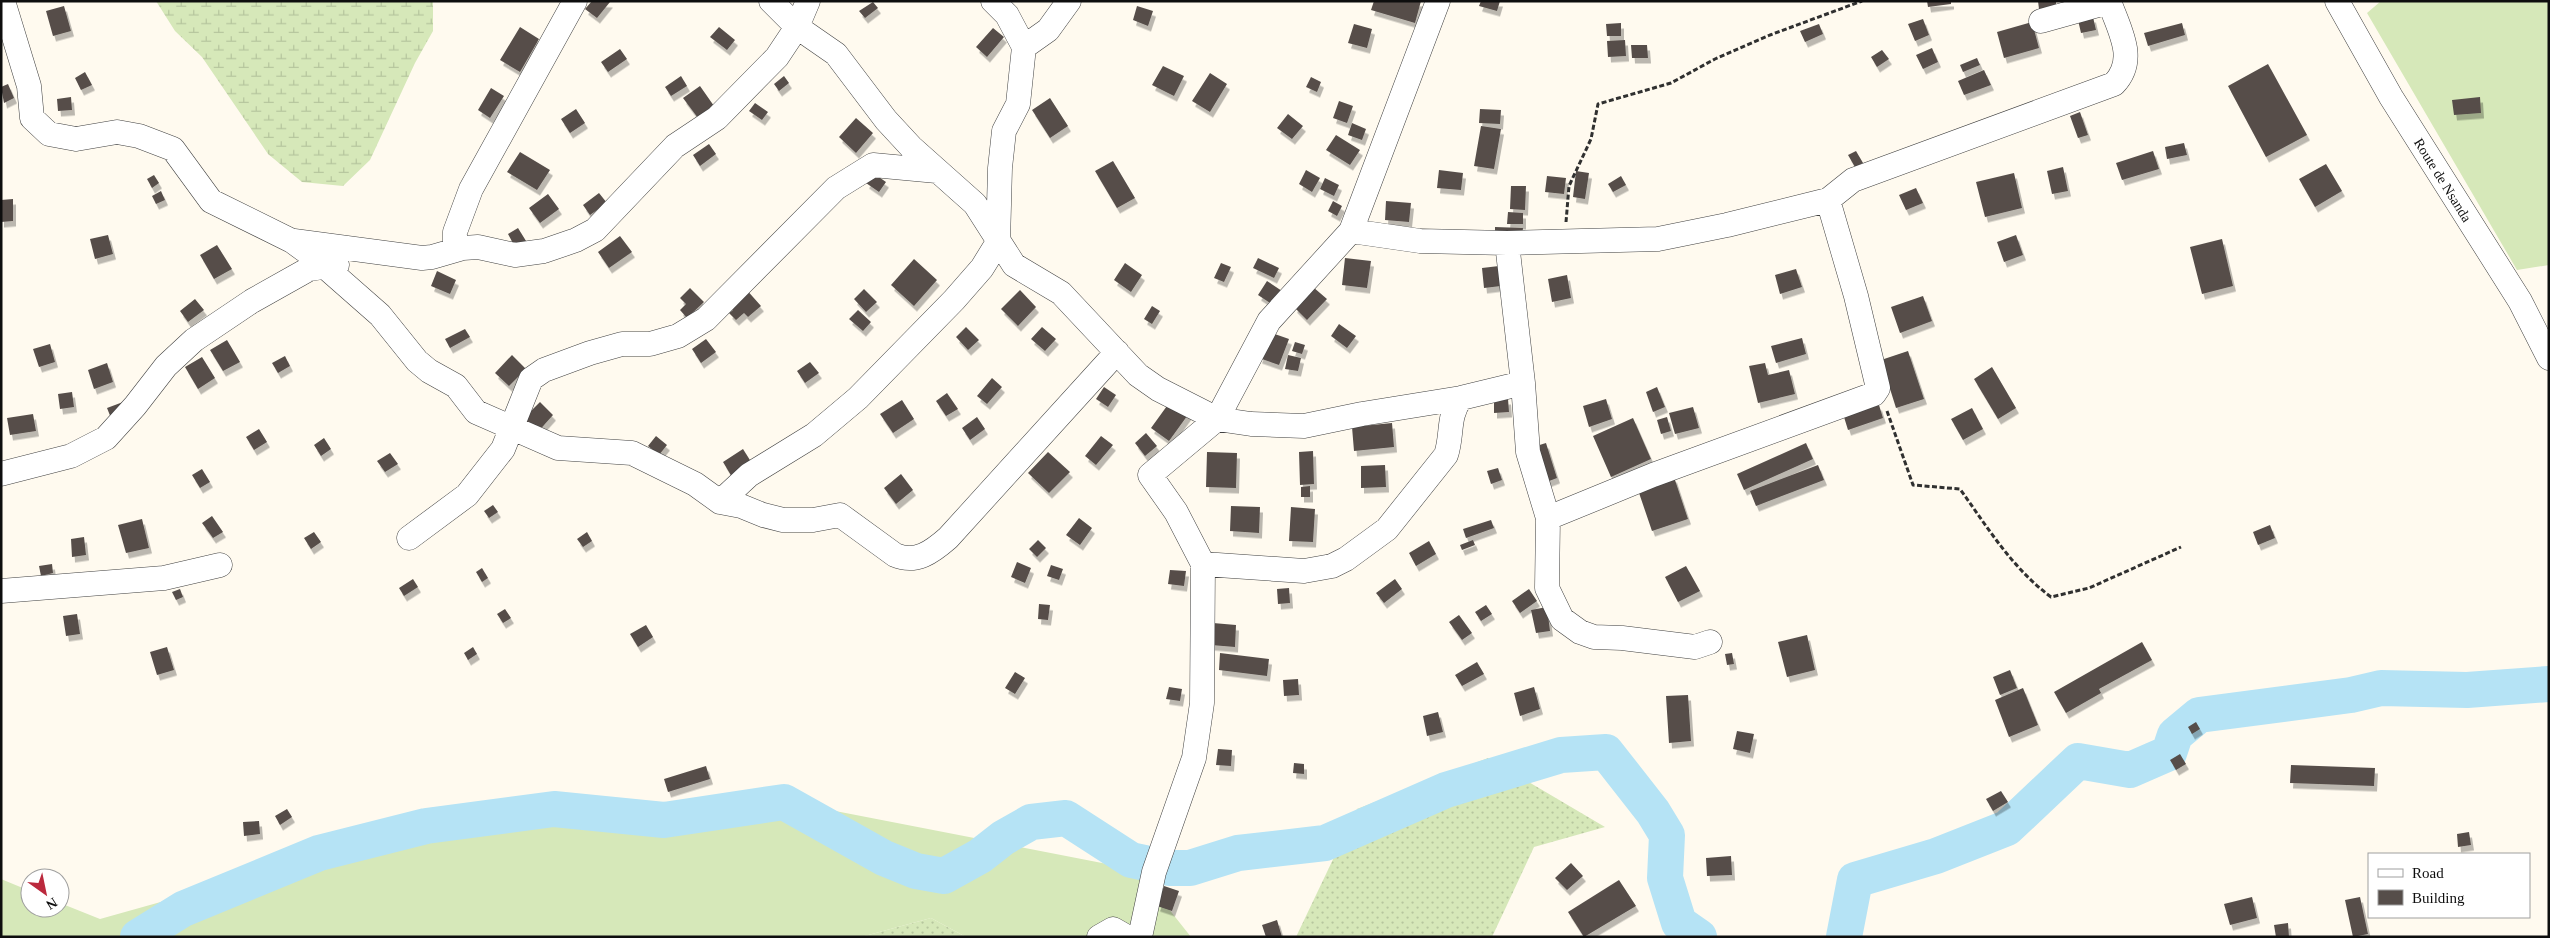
<svg xmlns="http://www.w3.org/2000/svg" width="2550" height="938" font-family="Georgia,serif">
<style>
.grass{fill:url(#grass-dots)}
.wetland{fill:url(#wetland-marsh)}
.garden{fill:#d6e8b9}
.lines{fill:none;stroke-linecap:round;stroke-linejoin:round}
.river{stroke:#b5e3f5;stroke-width:36}
.building{fill:#564e4a;filter:url(#shadow)}
.minor-casing{stroke:#414141;stroke-width:25}
.path{stroke:#303030;stroke-width:3;stroke-dasharray:5 2.5;stroke-linecap:butt}
.minor{stroke:#fff;stroke-width:24}
.labels{text-anchor:middle;stroke-width:5;stroke-linejoin:round;paint-order:stroke}
.street-label{font-size:14px;fill:#0e0e0e;stroke:#fff}
</style>
<defs>
<pattern id="grass-dots" width="8" height="8" patternUnits="userSpaceOnUse" patternTransform="scale(1.25)"><rect width="8" height="8" fill="#d6e8b9"/><path d="M2 2h.1M6 6h.1" fill="none" stroke="#b6c69e" stroke-width="1.8" stroke-linecap="round"/></pattern>
<pattern id="wetland-marsh" width="20" height="14" patternUnits="userSpaceOnUse" patternTransform="scale(1.25)"><rect width="20" height="14" fill="#d6e8b9"/><path d="M1 5h8M5 5V1M11 12h8M15 12V8" fill="none" stroke="#b6c69e"/></pattern>
<filter id="shadow"><feDropShadow dx="3" dy="5.5" stdDeviation="0" flood-color="#0004"/></filter>
</defs>
<rect width="100%" height="100%" fill="#fffaef"/>
<path class="grass" d="M1488,758l117,69 -71,20 -42,90h-196l61,-128z
M931,918l35,19h-105z"/>
<path class="wetland" d="M156,1h277v30l-18,32 -45,97 -27,26 -41,-4 -34,-28 -66,-97 -27,-26z"/>
<path class="garden" d="M2381,1h168v264l-32,5 -150,-257z
M748,794l390,76 53,67h-225l-35,-19 -70,19h-860v-58l29,12v17h30v-5l40,16 292,-82z"/>
<g class="lines">
<path class="river" d="M138,937l45,-28 136,-56 107,-27 128,-17 110,11 120,-18 100,56 32,13 28,5 36,-20 23,-18 28,-16 35,-4 65,42 38,8h21l48,-15 87,-10 121,-53 115,-35 45,-3 47,60 14,23 -2,43 14,45 20,14
M1844,937l11,-57 81,-24 71,-28 71,-67 52,9 39,-17 6,-18 24,-20 152,-20 30,-7 86,2 82,-6"/>
</g>
<path class="building" d="M592,1l18,1 -13,16 -12,-9z
M1374,1h47l-6,22 -44,-13z
M1481,1h19l-3,10 -18,-5z
M1927,1h24v3l-23,3z
M2038,1h18v6l-17,2z
M873,2l5,6 -13,10 -6,-7z
M64,6l7,25 -18,5 -7,-25z
M1137,6l16,5 -5,15 -15,-6z
M2093,17l3,13 -15,3 -3,-13z
M1923,19l6,16 -14,6 -7,-17z
M2032,22l7,26 -35,10 -7,-26z
M1621,23v13h-14l-1,-12z
M2182,23l3,12 -37,11 -4,-13z
M1354,24l18,5 -5,19 -19,-5z
M1819,24l4,10 -18,8 -5,-11z
M520,27l19,12 -19,33 -20,-12z
M719,27l16,13 -8,10 -17,-13z
M993,28l11,9 -17,20 -11,-10z
M1625,40l1,16 -18,1 -1,-16z
M1631,45h16l1,13h-16z
M1932,48l6,14 -15,7 -7,-14z
M620,49l7,10 -19,13 -7,-10z
M1882,50l7,9 -12,8 -6,-10z
M1977,58l3,7 -17,7 -3,-7z
M2268,64l39,71 -41,22 -38,-71z
M1163,66l21,10 -10,20 -22,-11z
M1984,70l7,15 -27,10 -6,-14z
M85,72l7,13 -11,5 -6,-12z
M1210,73l17,11 -17,28 -18,-11z
M681,76l6,10 -16,10 -6,-9z
M784,76l5,7 -10,8 -5,-7z
M1311,77l10,5 -4,10 -11,-5z
M8,84l6,14 -10,5 -3,-16z
M700,86l14,20 -16,12 -15,-20z
M491,88l13,8 -14,22 -12,-8z
M71,97l1,13 -14,1 -1,-12z
M2480,97l1,16 -27,2 -2,-15z
M1050,98l18,28 -18,12 -18,-28z
M1339,101l14,5 -6,17 -14,-5z
M755,103l13,9 -6,8 -13,-9z
M576,109l9,14 -15,10 -9,-14z
M1480,109l21,1 -1,14 -21,-1z
M2080,112l8,23 -10,3 -8,-22z
M1288,114l15,12 -11,13 -15,-11z
M856,118l17,15 -17,20 -17,-16z
M1352,123l14,6 -4,11 -14,-5z
M1481,126l20,3 -7,40 -20,-3z
M1336,135l24,15 -10,15 -24,-15z
M2184,143l3,12 -20,4 -2,-12z
M709,144l7,10 -16,12 -7,-11z
M1856,151l7,12 -8,4 -7,-12z
M2153,151l6,18 -37,11 -6,-17z
M520,152l30,18 -13,20 -30,-18z
M1113,161l22,37 -18,10 -22,-37z
M2326,164l16,27 -27,16 -16,-28z
M2063,167l5,24 -16,3 -5,-23z
M1306,170l14,8 -8,14 -13,-8z
M1439,170l24,3 -2,17 -24,-2z
M1576,171l13,2 -4,26 -12,-2z
M873,173l13,9 -7,10 -13,-9z
M2014,173l8,35 -37,9 -9,-35z
M154,175l5,8 -7,5 -5,-9z
M1547,176l19,2 -2,16 -19,-2z
M1621,176l5,9 -13,7 -5,-8z
M1325,178l14,7 -5,11 -14,-7z
M1511,186h15l-1,24 -15,-1z
M1916,188l7,15 -17,7 -7,-15z
M161,191l4,9 -9,4 -4,-8z
M599,193l8,10 -17,12 -7,-10z
M548,194l11,15 -19,14 -11,-15z
M13,199v22l-12,1v-22z
M1333,201l9,5 -5,10 -9,-5z
M1386,201l25,2 -2,19 -24,-2z
M1508,212l15,1v11h-16z
M1495,227l28,1 -1,9 -27,-1z
M518,228l8,13 -11,6 -7,-13z
M108,235l5,19 -18,5 -5,-20z
M2016,235l7,20 -19,7 -7,-20z
M620,236l12,16 -23,16 -11,-16z
M2222,239l11,47 -31,8 -12,-47z
M217,245l15,24 -18,10 -14,-24z
M1258,258l21,10 -5,10 -21,-10z
M1345,258l26,3 -4,27 -25,-3z
M914,259l23,21 -23,26 -23,-21z
M1125,263l17,12 -11,17 -17,-12z
M1221,263l10,4 -7,15 -10,-4z
M1499,266l2,20 -17,2 -2,-20z
M1796,269l6,18 -22,7 -5,-19z
M437,271l19,9 -6,14 -19,-8z
M1567,275l4,23 -19,4 -4,-23z
M1267,281l15,10 -9,14 -15,-10z
M1313,287l14,12 -20,21 -13,-13z
M690,288l14,14 -17,16 -7,-8 6,-6 -6,-6z
M745,288l16,18 -13,11 -4,-4 -8,7 -7,-7 4,-3 -5,-6z
M864,289l13,13 -11,10 -12,-13z
M1020,290l16,17 -18,19 -17,-17z
M1923,296l9,25 -32,12 -9,-26z
M195,299l9,11 -16,12 -8,-11z
M1152,306l8,5 -8,13 -8,-5z
M858,310l13,12 -8,9 -14,-12z
M1339,324l17,12 -9,12 -16,-12z
M966,327l13,13 -11,10 -12,-13z
M1042,327l14,12 -11,12 -14,-12z
M465,329l5,8 -20,11 -5,-9z
M1269,332l20,7 -10,26 -20,-7z
M1802,338l4,16 -30,9 -5,-17z
M706,339l10,13 -15,11 -9,-14z
M227,340l13,22 -17,9 -13,-21z
M1295,342l10,3 -3,9 -10,-3z
M50,344l5,18 -16,5 -6,-18z
M1908,351l16,48 -28,9 -15,-48z
M512,355l14,14 -17,17 -14,-13z
M1288,355l13,3 -3,13 -13,-2z
M285,356l5,10 -12,7 -6,-10z
M202,357l13,21 -17,11 -13,-22z
M810,362l9,11 -14,10 -8,-12z
M107,363l6,19 -19,7 -6,-19z
M1765,363l3,12 21,-5 6,24 -37,9 -9,-37z
M1992,367l24,41 -18,11 -24,-40z
M992,378l10,9 -15,17 -10,-8z
M1104,387l12,8 -8,12 -12,-8z
M1657,387l8,20 -12,5 -7,-20z
M72,392l2,15 -14,2 -2,-15z
M947,393l11,16 -12,7 -10,-15z
M1172,399l18,13 -21,29 -18,-13z
M1508,399l1,13 -15,1v-13z
M1606,399l6,20 -23,8 -6,-21z
M902,400l12,19 -21,14 -13,-19z
M123,402l-12,16 -4,-10z
M540,402l13,13 -17,19 -14,-14z
M1879,405l4,13 -35,12 -4,-13z
M1693,407l6,21 -24,6 -6,-21z
M1972,408l11,21 -20,11 -12,-21z
M33,414l3,17 -26,4 -3,-17z
M977,417l8,12 -15,11 -8,-12z
M1667,417l4,14 -10,3 -4,-14z
M1633,418l18,41 -40,18 -18,-41z
M1392,423l2,24 -40,4 -2,-24z
M259,429l8,13 -13,8 -8,-13z
M1146,433l11,13 -12,10 -10,-13z
M656,436l11,9 -8,10 -11,-9z
M1101,436l12,9 -17,20 -11,-9z
M324,438l7,11 -10,7 -7,-11z
M1546,443l11,35 -13,5 -11,-36z
M1806,443l7,16 -69,31 -7,-16z
M743,449l10,16 -21,12 -9,-15z
M1313,451l1,33 -14,1 -1,-33z
M1048,452l22,20 -21,21 -21,-20z
M1207,452l30,1 -1,35 -30,-1z
M390,453l8,11 -13,8 -8,-11z
M1385,465l1,22 -25,1v-22z
M1818,465l6,15 -68,26 -6,-15z
M1498,468l4,12 -11,4 -4,-13z
M202,469l8,13 -10,6 -8,-13z
M901,474l12,16 -17,14 -12,-16z
M1674,477l14,42 -36,12 -14,-41z
M1310,486v11h-9v-10z
M493,505l5,7 -9,6 -5,-7z
M1231,506l29,1 -1,26 -29,-2z
M1291,507l24,2 -2,33 -24,-1z
M212,516l11,16 -10,6 -11,-15z
M1079,518l13,10 -12,17 -14,-10z
M142,519l7,29 -23,5 -8,-28z
M1491,520l3,8 -28,10 -3,-9z
M2270,525l5,13 -17,7 -5,-13z
M314,532l7,10 -10,7 -7,-11z
M587,532l5,9 -9,6 -6,-8z
M84,537l2,18 -14,2 -1,-18z
M1038,540l8,8 -9,9 -8,-8z
M1473,540l2,5 -13,5 -2,-5z
M1429,541l7,13 -20,12 -7,-13z
M1017,562l14,6 -6,15 -14,-6z
M52,564l1,9 -12,3 -2,-10z
M1051,565l12,4 -4,11 -12,-4z
M1686,566l14,25 -22,11 -13,-25z
M482,568l6,10 -6,4 -6,-10z
M1170,570l16,1 -2,15 -16,-2z
M413,579l5,8 -14,9 -5,-8z
M1395,579l7,10 -18,14 -8,-10z
M1289,588l1,15 -12,1 -1,-15z
M180,589l3,8 -7,3 -4,-8z
M1529,589l8,12 -17,12 -8,-12z
M1039,604l11,1 -2,15 -10,-1z
M1486,605l6,9 -11,7 -6,-9z
M1547,607l3,24 -14,2 -5,-23z
M505,609l6,9 -8,5 -6,-9z
M77,614l3,20 -14,2 -3,-20z
M1459,615l13,18 -10,7 -13,-18z
M1213,623l23,2 -1,22 -24,-2z
M646,625l7,12 -15,10 -8,-13z
M1807,635l8,35 -28,7 -9,-35z
M2142,642l10,18 -53,29 2,4 -35,20 -12,-21z
M167,647l7,23 -17,5 -7,-23z
M473,647l4,7 -9,6 -4,-7z
M1220,653l49,6 -2,17 -48,-6z
M1732,653l2,11 -7,1 -2,-11z
M1477,662l7,12 -22,12 -7,-11z
M2010,670l7,18 -17,7 -7,-18z
M1015,672l10,6 -10,16 -10,-6z
M1298,679l1,16 -15,1 -1,-16z
M1169,687l13,2 -2,12 -14,-2z
M1534,687l6,22 -20,7 -6,-23z
M2023,688l15,37 -29,12 -14,-37z
M1688,695l3,46 -22,2 -3,-47z
M1438,712l5,20 -16,4 -4,-20z
M2196,722l4,7 -8,5 -4,-7z
M1737,731l17,3 -4,19 -17,-4z
M1218,749l14,1 -1,16 -15,-1z
M2180,754l6,10 -10,6 -6,-10z
M1294,763l10,1v10l-11,-1z
M2291,765l84,3 -1,18 -84,-3z
M706,766l4,13 -42,13 -4,-13z
M2001,791l7,11 -15,9 -7,-12z
M287,809l5,8 -12,8 -5,-9z
M259,821l1,13 -16,2 -1,-14z
M2469,832l2,13 -13,2 -1,-13z
M1731,856l1,19 -25,1 -1,-18z
M1571,863l12,13 -16,14 -12,-12z
M1619,880l17,26 -52,31 -16,-25z
M1164,886l15,5 -7,20 -15,-5z
M2252,897l5,21 -27,7 -6,-21z
M2360,897l8,37 -15,3 -8,-37z
M1277,920l5,17h-16l-4,-12z
M2288,923l1,14h-13l-2,-12z"/>
<g class="lines">
<g class="minor-casing">
<path id="minor" d="M3,1l26,85 3,32 17,16 27,5 41,-7 22,4 34,13 38,52 81,40 22,16 66,58 37,46 12,10 27,15 20,26 82,36 74,5 63,31 25,18 21,4 22,9 20,5h30l27,-5 55,40c21,9 37,-3 53,-17l169,-186
M771,1l26,26 39,27 50,66 25,27 64,57 39,61 47,28 77,82 20,14 59,30 34,5 53,2 58,-12 99,-16 62,-15
M2337,1l54,96 129,204 29,57
M2041,21l68,-19
M1024,47l24,-17 21,-29
M1351,231l69,10 87,2 151,-4 69,-14 101,-25 25,-20 261,-96c24,-25 5,-54 -5,-83
M294,241l128,17 10,-1 31,-9 15,-1 37,8 29,-4 32,-11 19,-10 80,-84 42,-28 60,-61 20,-30 11,-26
M1507,243l16,140 5,69 20,66 -1,70 15,31 18,13 14,5 28,1 73,9 15,-5
M455,250v-18l16,-43 104,-188
M1,474l70,-18 35,-18 29,-32 31,-40 28,-26 58,-39 57,-32 28,-4
M720,502l29,-27 65,-40 44,-37 96,-98 28,-32 16,-26 2,-74 4,-37 14,-27 6,-57 -17,-32 -14,-14
M1548,518l105,-43 221,-81 4,-6 -22,-92 -28,-96
M409,538l58,-43 36,-46 28,-70 13,-9 46,-17 32,-9h28l28,-8 28,-17 130,-131 37,-23 64,6
M1203,564l101,7 28,-5 14,-7 41,-30 59,-74c7,-21 1,-38 15,-57
M1,591l163,-13 56,-13
M1099,937l14,-8 14,8
M1140,937l14,-65 40,-114 8,-55 1,-139 -27,-52 -26,-37 67,-56 52,-98 82,-90 87,-230"/>
</g>
<path class="path" d="M1566,222l3,-36 22,-47 7,-35 73,-21 44,-24 55,-24 92,-34
M1887,411l26,74 47,4c28,39 52,79 91,108l38,-9 92,-41"/>
<use href="#minor" class="minor"/>
</g>
<g class="labels">
<g class="street-label">
<text transform="translate(2443 180) rotate(58)" y="5">Route de Nsanda</text>
</g>
</g>
<rect width="2550" height="938" fill="none" stroke="#0e0e0e" stroke-width="5"/>
<rect x="2368" y="853" width="162" height="65" fill="#ffffff" stroke="#9f9f9f"/>
<rect x="2378" y="869" width="25" height="8" fill="#ffffff" stroke="#9f9f9f"/>
<text x="2412" y="878" font-size="15" fill="#0e0e0e">Road</text>
<rect x="2378" y="890" width="25" height="15" fill="#564e4a" stroke="#9f9f9f"/>
<text x="2412" y="903" font-size="15" fill="#0e0e0e">Building</text>
<g transform="translate(45 893) rotate(147)"><circle r="24" fill="#ffffff" stroke="#9f9f9f"/>
<path d="M0-4L9 19L0 12L-9 19Z" fill="#bb293d"/>
<text y="-8" font-size="14" font-weight="bold" text-anchor="middle" fill="#0e0e0e">N</text>
</g>
</svg>
